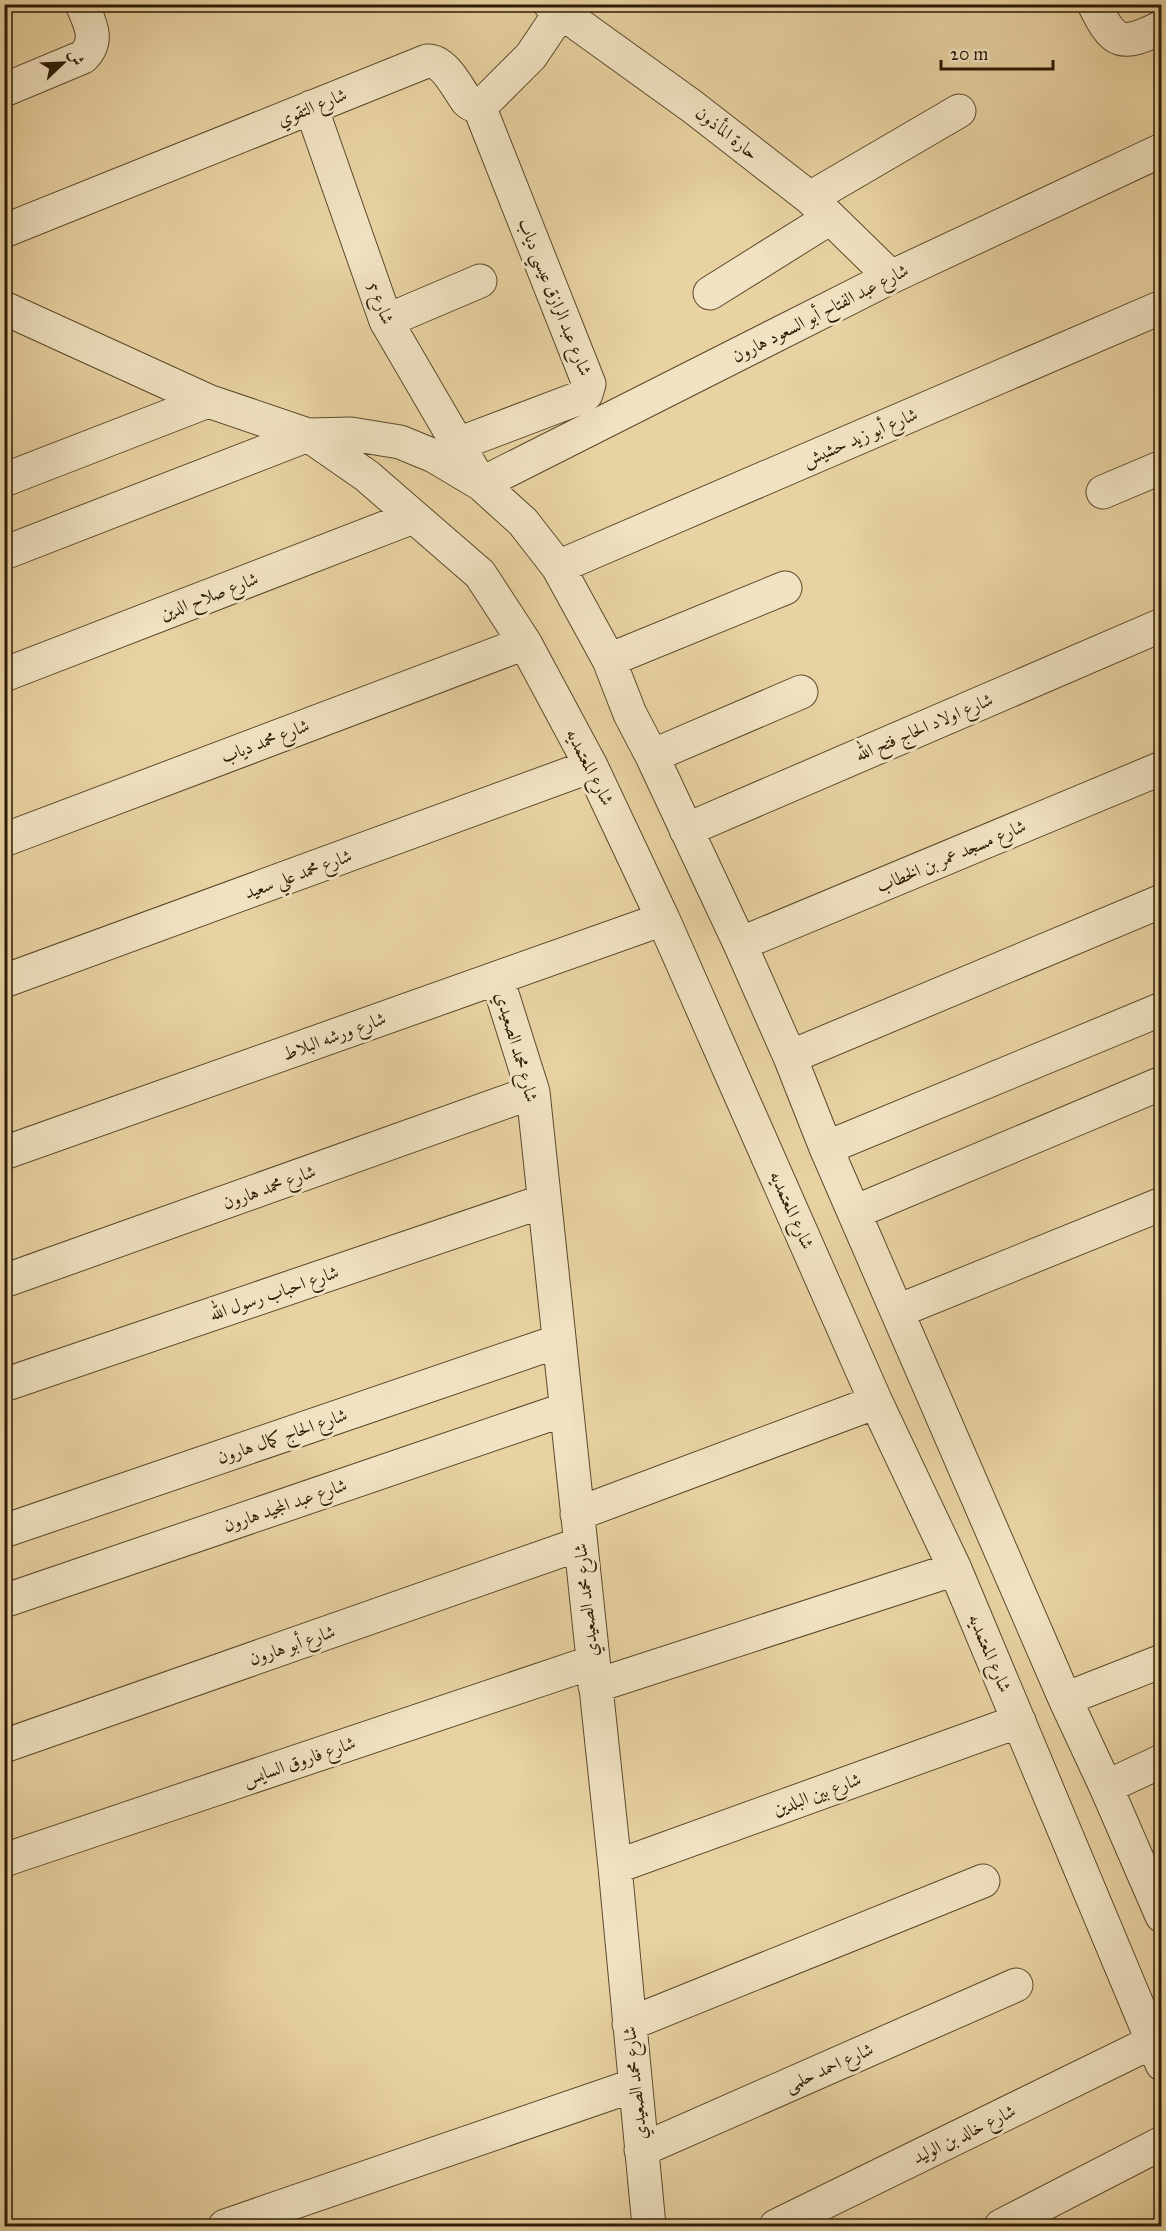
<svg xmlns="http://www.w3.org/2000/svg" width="1166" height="2231" font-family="'IM FELL Great Primer',Amiri,serif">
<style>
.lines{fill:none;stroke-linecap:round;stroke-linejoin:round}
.street-casing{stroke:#5b492c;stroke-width:35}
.street{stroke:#f0e2c2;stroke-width:33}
.labels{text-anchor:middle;stroke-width:6;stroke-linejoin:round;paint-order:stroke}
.street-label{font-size:18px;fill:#2c1b05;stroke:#f0e2c2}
</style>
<rect width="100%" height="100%" fill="#e8d2a1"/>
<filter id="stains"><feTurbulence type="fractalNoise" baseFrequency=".00333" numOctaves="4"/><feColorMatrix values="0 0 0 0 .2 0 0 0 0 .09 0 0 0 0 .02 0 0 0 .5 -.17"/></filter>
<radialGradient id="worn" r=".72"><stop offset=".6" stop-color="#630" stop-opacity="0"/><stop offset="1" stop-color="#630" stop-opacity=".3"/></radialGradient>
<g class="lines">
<g class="street-casing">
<path id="street" d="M550,4l143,103 117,91 81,79
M1094,4c20,41 27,43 68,23
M4,90l79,-33c17,-17 7,-33 -1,-53
M311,107l75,214 95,163 410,-207 271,-127
M810,198l149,-87
M4,231l423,-170c18,-1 31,28 40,40 5,5 10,6 16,3l48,-48 35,-52
M710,293l120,-75
M4,308l204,93 100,34 59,41 113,98 45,69 66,123 72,153 213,483 79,167 207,495
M386,321l94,-40
M458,444l124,-47 4,-3 3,-10 -110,-278
M4,480l204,-79
M1103,492l59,-25
M4,553l304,-118 43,-1 49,8 34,14 47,28 42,38 35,45 51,93 21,54 22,42 88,188 50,113 36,91 239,551 41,88 56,129
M558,567l604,-260
M609,660l176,-72
M4,675l409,-158
M652,756l149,-64
M686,830l476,-205
M4,840l521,-197
M740,944l422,-176
M497,978l36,114 82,775 34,359
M4,981l587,-215
M790,1057l372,-156
M826,1148l336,-139
M4,1153l659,-234
M855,1212l307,-129
M4,1281l529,-189
M898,1311l264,-107
M4,1385l540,-184
M577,1514l299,-112
M4,1531l555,-190
M4,1601l562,-192
M595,1686l360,-117
M1065,1699l97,-38
M4,1746l576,-202
M1106,1787l56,-26
M4,1860l589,-198
M615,1867l404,-146
M629,2024l354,-143
M641,2150l375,-165
M225,2226l410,-141
M776,2226l376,-184
M1001,2226l161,-83"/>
</g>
<use href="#street" class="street"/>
</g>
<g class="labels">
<g class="street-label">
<text transform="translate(312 107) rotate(-22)" y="6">شارع التقوي</text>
<text transform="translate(727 133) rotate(38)" y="6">حارة المأذون</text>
<text transform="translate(555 297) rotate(68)" y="6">شارع عبد الرازق عيسي دياب</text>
<text transform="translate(381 303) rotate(69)" y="6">شارع 5</text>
<text transform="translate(820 313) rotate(-27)" y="6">شارع عبد الفتاح أبو السعود هارون</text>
<text transform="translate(860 437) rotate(-23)" y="6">شارع أبو زيد حشيش</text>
<text transform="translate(209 596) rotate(-21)" y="6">شارع صلاح الدين</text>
<text transform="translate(924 727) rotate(-23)" y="6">شارع اولاد الحاج فتح الله</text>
<text transform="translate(265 741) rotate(-21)" y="6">شارع محمد دياب</text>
<text transform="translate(590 767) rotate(63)" y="6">شارع المعتمديه</text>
<text transform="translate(951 856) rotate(-23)" y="6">شارع مسجد عمر بن الخطاب</text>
<text transform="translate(298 874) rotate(-20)" y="6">شارع محمد علي سعيد</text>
<text transform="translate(334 1036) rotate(-20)" y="6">شارع ورشه البلاط</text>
<text transform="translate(517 1047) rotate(74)" y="6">شارع محمد الصعيدي</text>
<text transform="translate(269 1187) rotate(-20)" y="6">شارع محمد هارون</text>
<text transform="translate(792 1210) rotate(66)" y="6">شارع المعتمديه</text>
<text transform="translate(274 1293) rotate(-19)" y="6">شارع احباب رسول الله</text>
<text transform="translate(282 1436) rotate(-19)" y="6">شارع الحاج كمال هارون</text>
<text transform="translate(285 1505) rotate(-19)" y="6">شارع عبد المجيد هارون</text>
<text transform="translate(586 1600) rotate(-96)" y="6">شارع محمد الصعيدي</text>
<text transform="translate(292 1645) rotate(-19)" y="6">شارع أبو هارون</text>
<text transform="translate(990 1653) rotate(67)" y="6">شارع المعتمديه</text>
<text transform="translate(299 1761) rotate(-19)" y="6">شارع فاروق السايس</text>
<text transform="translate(817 1794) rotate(-20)" y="6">شارع بين البلدين</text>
<text transform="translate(829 2067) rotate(-24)" y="6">شارع احمد حلمى</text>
<text transform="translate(635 2083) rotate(-96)" y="6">شارع محمد الصعيدي</text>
<text transform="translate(964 2134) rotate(-26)" y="6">شارع خالد بن الوليد</text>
</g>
</g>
<rect width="1166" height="2231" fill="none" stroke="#e8d2a1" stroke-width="24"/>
<rect x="6" y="6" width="1154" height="2219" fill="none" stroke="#2c1b05" stroke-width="3"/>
<rect x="12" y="12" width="1142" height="2207" fill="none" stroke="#2c1b05" stroke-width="1.5"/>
<g transform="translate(63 63) rotate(67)" stroke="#f0e2c2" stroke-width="4.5" paint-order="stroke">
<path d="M0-4.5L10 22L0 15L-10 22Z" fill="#2c1b05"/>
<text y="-9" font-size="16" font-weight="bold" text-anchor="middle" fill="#2c1b05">ش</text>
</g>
<path d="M941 60v9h112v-9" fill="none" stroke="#2c1b05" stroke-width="3"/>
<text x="950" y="60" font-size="18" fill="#2c1b05" stroke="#f0e2c2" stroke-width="4.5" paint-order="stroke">20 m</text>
<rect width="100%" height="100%" filter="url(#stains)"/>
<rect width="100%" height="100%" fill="url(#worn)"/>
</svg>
